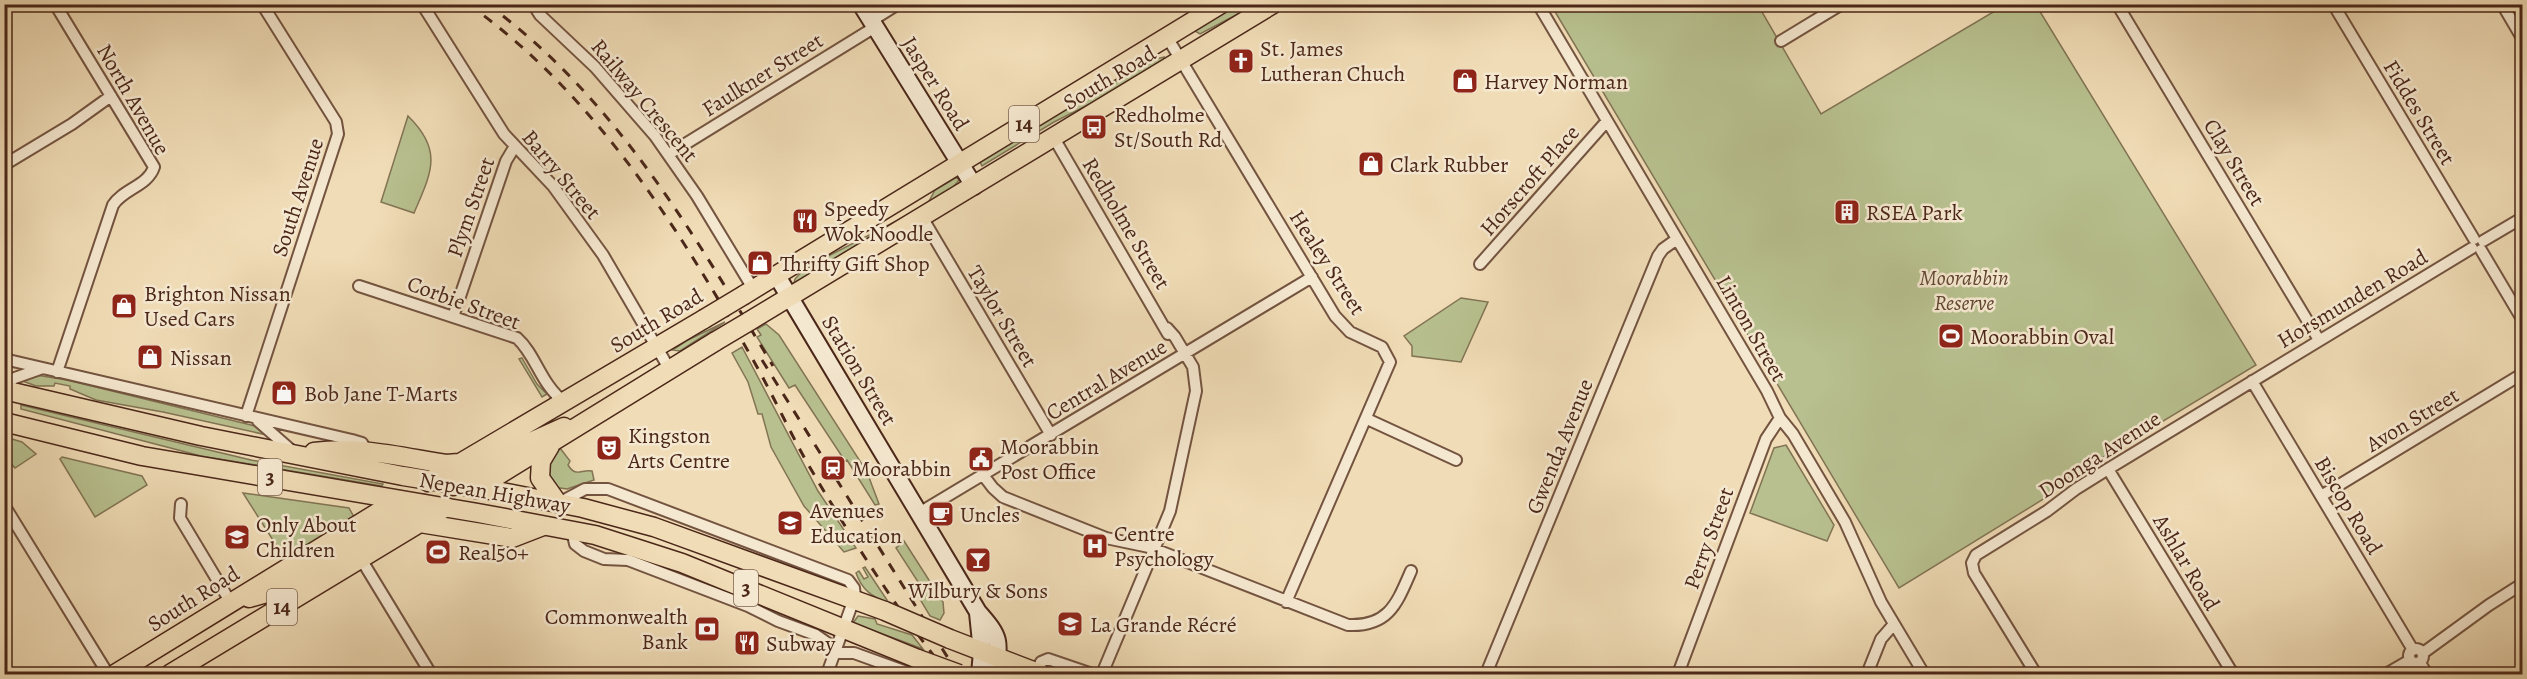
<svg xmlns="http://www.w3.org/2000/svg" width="2527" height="679" font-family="Alegreya,serif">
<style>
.green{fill:#b8c08f;stroke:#827454;stroke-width:1.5}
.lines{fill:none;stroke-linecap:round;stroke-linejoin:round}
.minor-casing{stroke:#745440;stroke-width:14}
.secondary-casing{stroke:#4b2719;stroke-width:20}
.primary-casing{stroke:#4b2719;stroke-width:21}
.trunk-casing{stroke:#4b2719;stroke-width:21}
.minor{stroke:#f5e8d0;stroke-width:10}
.secondary{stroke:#f5e8d0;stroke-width:16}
.primary{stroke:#f0dcb6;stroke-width:18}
.trunk{stroke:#f0dcb6;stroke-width:18}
.rail{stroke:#4b2719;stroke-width:3;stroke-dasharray:10 10;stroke-linecap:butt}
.trunk-bridge-casing{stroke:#4b2719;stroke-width:21;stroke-linecap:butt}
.trunk-bridge{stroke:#f0dcb6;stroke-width:18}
.labels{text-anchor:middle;stroke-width:5;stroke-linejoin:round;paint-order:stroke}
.shield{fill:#f5e8d0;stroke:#7e6150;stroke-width:1.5}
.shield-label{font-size:21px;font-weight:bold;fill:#4b2719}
.poi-label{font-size:22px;fill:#4b2719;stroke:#f5e8d0;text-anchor:start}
.street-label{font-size:22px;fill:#4b2719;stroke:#f5e8d0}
.park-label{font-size:22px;font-style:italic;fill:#614631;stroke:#f5e8d0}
</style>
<rect width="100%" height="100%" fill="#f0dcb6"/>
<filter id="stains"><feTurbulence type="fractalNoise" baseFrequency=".00333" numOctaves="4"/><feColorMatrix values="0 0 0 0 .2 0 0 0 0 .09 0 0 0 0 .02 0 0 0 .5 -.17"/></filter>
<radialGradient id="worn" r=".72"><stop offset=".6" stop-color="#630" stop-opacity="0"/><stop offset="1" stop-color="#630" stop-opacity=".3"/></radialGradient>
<path class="green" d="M1235,5h20l-55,29 -5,-3v-3z
M1551,5h207l63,109 184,-109h31l220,360 -189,114 -17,16 -151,93z
M1164,57l-2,5 -42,27 -66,33 -72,44 -2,-4 61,-40 115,-63z
M408,116c36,35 23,57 6,97l-33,-11z
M957,177l2,3 -8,10 -23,13 7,-13z
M910,214l-113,70 -3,-1 1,-4 10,-11z
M1461,298l27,4 -27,60 -49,-6v-10l-8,-10z
M725,322l-45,29 -7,-1 15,-10z
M766,324l13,11 88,137 12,32 -4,1 -28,-45 -2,1 -50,-76 -6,3 -32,-51 4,-2 -4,-6z
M742,347l76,144 38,57 -12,4 -40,-46 -33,-59 -9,-33h-4l-10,-32 -16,-29z
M522,358l15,26 10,10 -5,3 -23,-38z
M36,375l31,5 188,46 12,9 -104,-23 -67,-12 -26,-11v-3l-15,-3 -1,3h-18l-16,-6z
M21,405l230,55 132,24 -1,2 -181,-30 -180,-47z
M5,437l17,5 14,12 -21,14 -10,-11z
M1786,445l48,80 -7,16 -77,-28 24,-65z
M560,448l10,13 -2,4c8,13 13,4 24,6l2,9 -27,9 -14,-2 -7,-19 7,-13z
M62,457l80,19 5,9 -52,32 -35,-58z
M243,493l106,15 5,9 -69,42z
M904,541l39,61 1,11 -4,7 -10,-4 -12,-20 6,-5 -28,-43z
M865,567l24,36c-17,-6 -27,-13 -33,-30l3,-2 5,8 4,-2 -5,-9z
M858,616l17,3 2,5 35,11 11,14 -70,-26z"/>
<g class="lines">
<g class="minor-casing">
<path id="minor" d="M55,4l99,163c-6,19 -31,22 -41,38l-56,167
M422,4l82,130 49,52 50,69 67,115
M533,4l7,11 55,52 60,69 42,60 57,94
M1538,4l229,387 13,27 13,16 52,88 36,80 43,72
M2117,4l202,336
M2333,4l141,235
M2502,4l20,34
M871,21l27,-17
M1167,37l168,279 15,16 32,15 8,15 -104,240
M1781,41l61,-37
M1054,138l114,196
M669,154l206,-127
M4,165l68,-41 39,-28
M922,217l129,218
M2483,241l39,-23
M2481,250l41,69
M1480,264l126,-142
M359,286l158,52c19,17 23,45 47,64
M453,317l53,-156 9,-15
M4,359l348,81 10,3 4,7
M2252,381l161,269
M8,390l4,-11 28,-10
M246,416l92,-282 -2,-12 -74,-118
M1367,419l89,41
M258,421l33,29
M2108,469l125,205
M983,475l10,13 10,9 103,41 43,9 199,78c41,2 49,-22 63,-54
M2321,496l201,-122
M559,503l26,-14h23l240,91 6,8 1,8 -28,78
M181,504l-1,14 51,85
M4,505l104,169
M919,513l393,-236
M572,530l3,14 9,7 20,8 24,1 120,46 30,15 38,14 20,14
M361,559l70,115
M2409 656a7 7 0 1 1 14 0a7 7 0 1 1-14 0Z
M835,653h19l58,21
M2423,653l66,-48 33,-21
M2420,663l7,11
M1036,673l5,-11 7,-3 44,15
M1102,674l68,-163 26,-120 -3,-24 -18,-30 -8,-9
M1486,674l172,-418 5,-7 14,-10
M1678,674l88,-235 14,-21
M1867,674l14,-35 13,-15
M2036,674l-62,-101 -2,-10 4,-8 71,-44 29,-22 32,-20 364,-221
M2386,674l24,-14"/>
</g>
<g class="secondary-casing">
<path id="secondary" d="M861,4l113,182
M777,276l201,336c23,26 22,29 16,62
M978,613l4,39 -2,22"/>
</g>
<g class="primary-casing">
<path id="primary" d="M420,523l92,15 31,-12
M249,598l28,-8 146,-86
M115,674l283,-174
M170,674l276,-167"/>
</g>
<g class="trunk-casing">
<path id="trunk" d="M744,295l477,-291
M748,322l525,-318
M4,390l197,46 202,40 99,16 81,16 71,19 231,84
M4,422l138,34 336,57 117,22 87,28 236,96
M550,446l-9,15 -1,17 17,24
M314,452c45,-6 87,5 132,12l13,-1
M428,482l276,-163
M454,486l70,-41 40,-18
M476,489l240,-148
M950,639l91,35"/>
</g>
<use href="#minor" class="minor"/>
<use href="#secondary" class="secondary"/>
<use href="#primary" class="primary"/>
<use href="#trunk" class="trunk"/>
<path class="rail" d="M468,4c129,92 213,227 289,363 19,34 35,70 55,104 41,70 85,139 136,203
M487,4c127,92 207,230 286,362
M762,360l196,314"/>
<g class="trunk-bridge-casing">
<path id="trunk-bridge" d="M704,319l40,-24
M716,341l32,-19
M885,611l65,28
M918,659l41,15"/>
</g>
<use href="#trunk-bridge" class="trunk-bridge"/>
</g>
<defs>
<g id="church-square" transform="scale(1.35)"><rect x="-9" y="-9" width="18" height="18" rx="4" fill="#8f2418" stroke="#f5e8d0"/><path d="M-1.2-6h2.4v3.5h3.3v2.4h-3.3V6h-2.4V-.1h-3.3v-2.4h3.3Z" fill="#fff"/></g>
<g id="shop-square" transform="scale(1.35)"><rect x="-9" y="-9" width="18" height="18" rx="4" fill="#8f2418" stroke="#f5e8d0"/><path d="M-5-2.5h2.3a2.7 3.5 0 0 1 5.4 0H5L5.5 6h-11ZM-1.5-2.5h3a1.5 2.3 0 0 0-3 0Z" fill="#fff"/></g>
<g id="bus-square" transform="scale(1.35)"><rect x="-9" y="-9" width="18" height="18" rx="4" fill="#8f2418" stroke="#f5e8d0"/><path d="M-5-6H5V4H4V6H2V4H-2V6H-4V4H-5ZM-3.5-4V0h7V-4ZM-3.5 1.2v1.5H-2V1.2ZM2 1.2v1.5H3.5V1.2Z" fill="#fff"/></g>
<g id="building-square" transform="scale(1.35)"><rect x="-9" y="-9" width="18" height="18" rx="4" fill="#8f2418" stroke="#f5e8d0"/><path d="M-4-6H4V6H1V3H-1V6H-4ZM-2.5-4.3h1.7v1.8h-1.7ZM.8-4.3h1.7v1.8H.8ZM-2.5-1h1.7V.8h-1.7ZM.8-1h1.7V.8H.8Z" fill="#fff"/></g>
<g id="restaurant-square" transform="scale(1.35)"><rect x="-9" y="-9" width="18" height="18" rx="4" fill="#8f2418" stroke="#f5e8d0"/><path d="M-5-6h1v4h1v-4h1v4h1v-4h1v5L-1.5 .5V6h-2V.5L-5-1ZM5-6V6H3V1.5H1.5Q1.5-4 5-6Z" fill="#fff"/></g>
<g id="stadium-square" transform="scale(1.35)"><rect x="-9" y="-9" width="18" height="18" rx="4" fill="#8f2418" stroke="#f5e8d0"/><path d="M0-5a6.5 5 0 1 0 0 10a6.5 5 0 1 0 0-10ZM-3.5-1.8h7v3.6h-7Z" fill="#fff"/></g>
<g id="theatre-square" transform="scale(1.35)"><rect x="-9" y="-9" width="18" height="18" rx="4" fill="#8f2418" stroke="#f5e8d0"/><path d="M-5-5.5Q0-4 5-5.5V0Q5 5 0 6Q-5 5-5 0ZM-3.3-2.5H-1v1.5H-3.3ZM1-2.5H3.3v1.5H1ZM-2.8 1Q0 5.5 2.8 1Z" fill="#fff"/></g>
<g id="civic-square" transform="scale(1.35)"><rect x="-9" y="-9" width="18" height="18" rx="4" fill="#8f2418" stroke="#f5e8d0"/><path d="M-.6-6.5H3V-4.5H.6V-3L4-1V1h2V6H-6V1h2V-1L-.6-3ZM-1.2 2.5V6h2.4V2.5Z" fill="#fff"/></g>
<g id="station-square" transform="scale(1.35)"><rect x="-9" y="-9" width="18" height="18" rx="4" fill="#8f2418" stroke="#f5e8d0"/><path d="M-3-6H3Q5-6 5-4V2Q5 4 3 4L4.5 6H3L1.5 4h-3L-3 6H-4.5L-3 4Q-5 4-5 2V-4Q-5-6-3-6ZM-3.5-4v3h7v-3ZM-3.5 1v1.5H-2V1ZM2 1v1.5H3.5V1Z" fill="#fff"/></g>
<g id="cafe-square" transform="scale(1.35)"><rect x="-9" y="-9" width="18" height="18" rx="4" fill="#8f2418" stroke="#f5e8d0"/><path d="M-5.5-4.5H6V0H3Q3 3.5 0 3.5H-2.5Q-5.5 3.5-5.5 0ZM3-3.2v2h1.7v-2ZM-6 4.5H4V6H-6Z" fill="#fff"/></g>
<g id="school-square" transform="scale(1.35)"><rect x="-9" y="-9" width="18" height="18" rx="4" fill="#8f2418" stroke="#f5e8d0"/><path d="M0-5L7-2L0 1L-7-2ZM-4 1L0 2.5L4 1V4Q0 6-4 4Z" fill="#fff"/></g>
<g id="hospital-square" transform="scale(1.35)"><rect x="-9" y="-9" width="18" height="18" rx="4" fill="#8f2418" stroke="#f5e8d0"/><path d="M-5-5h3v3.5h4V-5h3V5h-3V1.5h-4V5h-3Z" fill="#fff"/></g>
<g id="bar-square" transform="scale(1.35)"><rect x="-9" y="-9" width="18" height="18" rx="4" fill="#8f2418" stroke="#f5e8d0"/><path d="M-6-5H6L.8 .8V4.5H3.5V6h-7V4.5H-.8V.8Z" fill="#fff"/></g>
<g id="bank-square" transform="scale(1.35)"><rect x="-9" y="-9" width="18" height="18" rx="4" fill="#8f2418" stroke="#f5e8d0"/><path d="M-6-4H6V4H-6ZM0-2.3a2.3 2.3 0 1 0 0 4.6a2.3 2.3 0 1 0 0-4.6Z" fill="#fff"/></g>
</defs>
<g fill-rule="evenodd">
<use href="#church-square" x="1241" y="61"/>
<use href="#shop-square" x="1465" y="81"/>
<use href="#bus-square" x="1094" y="127"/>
<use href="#shop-square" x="1371" y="164"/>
<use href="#building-square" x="1847" y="212"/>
<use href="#restaurant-square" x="805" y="221"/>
<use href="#shop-square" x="760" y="263"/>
<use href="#shop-square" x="124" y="306"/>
<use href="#stadium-square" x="1951" y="336"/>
<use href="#shop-square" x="150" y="357"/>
<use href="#shop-square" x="284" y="393"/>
<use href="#theatre-square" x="609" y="448"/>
<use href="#civic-square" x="981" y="459"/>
<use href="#station-square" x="833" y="468"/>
<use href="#cafe-square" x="941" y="514"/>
<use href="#school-square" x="790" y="523"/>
<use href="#school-square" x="237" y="537"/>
<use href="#hospital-square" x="1095" y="546"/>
<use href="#stadium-square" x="438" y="552"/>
<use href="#bar-square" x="978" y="560"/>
<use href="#school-square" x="1070" y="624"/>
<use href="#bank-square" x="707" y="629"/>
<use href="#restaurant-square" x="747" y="643"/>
</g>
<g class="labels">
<g class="shield">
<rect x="1009" y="106" width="30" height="36" rx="4.5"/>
<rect x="258" y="459" width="24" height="36" rx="4.5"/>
<rect x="734" y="570" width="24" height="36" rx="4.5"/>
<rect x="267" y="589" width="30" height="36" rx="4.5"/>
</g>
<g class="shield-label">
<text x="1024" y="131">14</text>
<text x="270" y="484">3</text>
<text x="746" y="595">3</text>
<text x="282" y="614">14</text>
</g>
<g class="poi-label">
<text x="1260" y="56">St. James<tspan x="1260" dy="25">Lutheran Chuch</tspan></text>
<text x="1484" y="89">Harvey Norman</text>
<text x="1114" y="122">Redholme<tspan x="1114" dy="25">St/South Rd</tspan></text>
<text x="1390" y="172">Clark Rubber</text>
<text x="824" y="216">Speedy<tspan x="824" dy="25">Wok Noodle</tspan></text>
<text x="1866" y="220">RSEA Park</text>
<text x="780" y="271">Thrifty Gift Shop</text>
<text x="144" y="301">Brighton Nissan<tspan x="144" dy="25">Used Cars</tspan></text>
<text x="1970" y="344">Moorabbin Oval</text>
<text x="170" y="365">Nissan</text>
<text x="304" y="401">Bob Jane T-Marts</text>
<text x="628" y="443">Kingston<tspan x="628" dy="25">Arts Centre</tspan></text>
<text x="1000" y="454">Moorabbin<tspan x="1000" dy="25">Post Office</tspan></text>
<text x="852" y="476">Moorabbin</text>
<text x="810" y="518">Avenues<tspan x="810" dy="25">Education</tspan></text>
<text x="960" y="522">Uncles</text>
<text x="256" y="532">Only About<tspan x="256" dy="25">Children</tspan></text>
<text x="1114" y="541">Centre<tspan x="1114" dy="25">Psychology</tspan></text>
<text x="458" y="560">Real50+</text>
<text x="978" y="598" text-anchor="middle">Wilbury &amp; Sons</text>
<text x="688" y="624" text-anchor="end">Commonwealth<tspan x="688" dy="25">Bank</tspan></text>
<text x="1090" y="632">La Grande Récré</text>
<text x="766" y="651">Subway</text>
</g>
<g class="street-label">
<text transform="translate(762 74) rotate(-32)" y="8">Faulkner Street</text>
<text transform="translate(1109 77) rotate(-31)" y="8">South Road</text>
<text transform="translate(936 83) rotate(58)" y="8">Jasper Road</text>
<text transform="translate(134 99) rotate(60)" y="8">North Avenue</text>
<text transform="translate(645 100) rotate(50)" y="8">Railway Crescent</text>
<text transform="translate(2420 112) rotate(59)" y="8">Fiddes Street</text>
<text transform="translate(2235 162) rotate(59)" y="8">Clay Street</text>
<text transform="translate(562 174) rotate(50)" y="8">Barry Street</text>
<text transform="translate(1529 180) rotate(-49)" y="8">Horscroft Place</text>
<text transform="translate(297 197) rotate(-72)" y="8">South Avenue</text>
<text transform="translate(470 207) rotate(-71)" y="8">Plym Street</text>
<text transform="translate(1127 223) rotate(59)" y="8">Redholme Street</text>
<text transform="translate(1328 262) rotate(57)" y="8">Healey Street</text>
<text transform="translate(2352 298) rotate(-31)" y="8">Horsmunden Road</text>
<text transform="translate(464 302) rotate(20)" y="8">Corbie Street</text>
<text transform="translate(1003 316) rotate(59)" y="8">Taylor Street</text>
<text transform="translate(656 320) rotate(-31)" y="8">South Road</text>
<text transform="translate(1752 328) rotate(60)" y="8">Linton Street</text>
<text transform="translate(860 370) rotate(59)" y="8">Station Street</text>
<text transform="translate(1106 379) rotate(-31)" y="8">Central Avenue</text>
<text transform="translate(2412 419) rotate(-31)" y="8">Avon Street</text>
<text transform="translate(1559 446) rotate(-68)" y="8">Gwenda Avenue</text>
<text transform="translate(2099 454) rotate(-33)" y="8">Doonga Avenue</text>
<text transform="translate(495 492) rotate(10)" y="8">Nepean Highway</text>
<text transform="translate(2349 505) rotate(59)" y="8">Biscop Road</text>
<text transform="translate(1708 538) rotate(-70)" y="8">Perry Street</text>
<text transform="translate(2187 562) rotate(59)" y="8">Ashlar Road</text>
<text transform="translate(193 598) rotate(-32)" y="8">South Road</text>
</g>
<g class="park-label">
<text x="1964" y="285">Moorabbin<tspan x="1964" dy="25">Reserve</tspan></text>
</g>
</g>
<rect width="2527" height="679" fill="none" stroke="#f0dcb6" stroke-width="24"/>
<rect x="6" y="6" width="2515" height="667" fill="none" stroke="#4b2719" stroke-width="3"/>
<rect x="12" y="12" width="2503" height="655" fill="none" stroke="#4b2719" stroke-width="1.5"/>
<rect width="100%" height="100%" filter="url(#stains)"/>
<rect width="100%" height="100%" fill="url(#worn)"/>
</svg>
